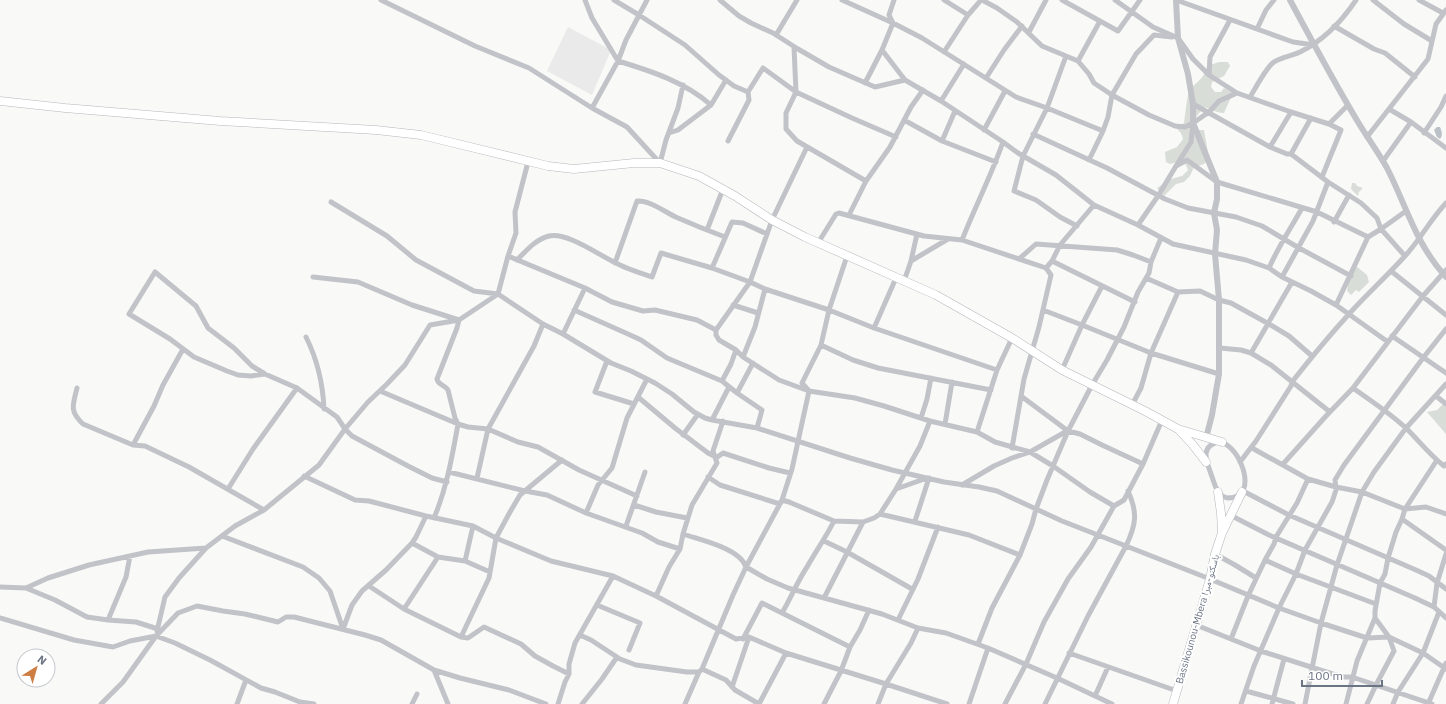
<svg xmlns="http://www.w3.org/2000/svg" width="1446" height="704" font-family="'IBM Plex Sans','Noto Naskh Arabic',sans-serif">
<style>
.built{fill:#eaeaea}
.green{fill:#d8ddd7}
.water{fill:#bac1c7}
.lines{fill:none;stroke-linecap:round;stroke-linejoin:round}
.primary-casing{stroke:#b3b6ba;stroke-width:9}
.trunk-casing{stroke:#b5b7bb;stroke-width:9}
.minor{stroke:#c1c3c8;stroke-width:5}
.tertiary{stroke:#c1c3c8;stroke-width:6}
.primary{stroke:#fff;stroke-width:8}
.trunk{stroke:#fff;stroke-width:8}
.labels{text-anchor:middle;stroke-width:4;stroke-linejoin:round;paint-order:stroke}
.street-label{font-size:10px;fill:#6c7584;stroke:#fff}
</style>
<rect width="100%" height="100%" fill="#f9f9f7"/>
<path class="built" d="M568,27l43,23 -19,45 -45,-24z"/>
<path class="green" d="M1219,62h9l2,4 -6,10 -12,6 -1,5 4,5h6l3,-4 9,5 -9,20c-8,0 -12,-4 -20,-6l-8,10 -3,8 4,5h7l5,28 -5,6 -10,3 -4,9 -6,6 -8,2 -12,12 -7,-8 14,-9 11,-3 6,-6 -3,-7 -4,-2 -11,3 -4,-2 -1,-10 12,-5 6,-8 -2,-6 -6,-6 9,-4c1,-7 3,-26 5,-31 6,-11 15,-11 18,-26z
M1352,183h3l2,3 6,2 -4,4 -1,4 -7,-7z
M1356,266l11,9 2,7 -10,10 -3,-2 -5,5 -4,-4 2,-13z
M1443,404l3,3v27l-19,-22 10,-2z"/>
<path class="water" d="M1437,127h3c2,5 3,8 0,12l-3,-2 -3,-7z"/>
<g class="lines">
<g class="primary-casing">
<path id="primary" d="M1218,492l3,21 1,18
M1173,704l37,-125 5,-25 7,-21 20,-41"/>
</g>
<g class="trunk-casing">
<path id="trunk" d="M0,101l65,7 155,13 156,9 45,5 127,31 26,3 60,-6h26l39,13 36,20 37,24 33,17 131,58 76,43 50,32 83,41 33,18 44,13
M1180,431l13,14 13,17"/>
</g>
<path class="minor" d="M381,0l94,46 54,22 63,40 35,19 33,36
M585,0l7,18 26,43c33,10 67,21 93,44
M614,0l25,15 46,30 34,30 15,11 14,6
M720,0l19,16 12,7 22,10 25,16 31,18 46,20 30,-7
M842,0l51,23 29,15 94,59 31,11 56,23
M944,0l24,15
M982,0l15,8 20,14 25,24 36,15 11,13 5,9 18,12 37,20 26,11 10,1 8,-4
M1062,0l56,31 22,-31
M1115,0l38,27 25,11 15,21 16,16 28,18 54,19 38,12 12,6 -19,47
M1176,0l117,42 21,3
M1373,0l31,24 28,17
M1419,0l24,13
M1334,26l40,23 11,4 30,24
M1257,29l9,-19 8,-10
M1029,32l17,-32
M776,35l21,-35
M794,47l2,45 -10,21v16l11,12 69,40
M882,50l23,30 36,21 62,41 15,11 38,22 38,30 44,20 35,19 73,16 23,8 13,9 29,14 25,14 52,37
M944,52l24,-37 13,-15
M1066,56l-19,52 -24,48 -9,35 22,9 24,17 17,9
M1078,61l22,-40
M1209,75l1,-18 20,-37
M986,78l18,-28 18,-24
M865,83l17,-33 11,-27 -4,-8 5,-15
M1250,97c5,-8 17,-31 24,-35 7,-5 18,-6 26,-10 22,-11 42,-31 56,-52
M941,101l23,-37
M1193,104l77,43 17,7h4l37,28 33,21 16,15 4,11 24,27
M592,108l26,-47 8,-21 21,-40
M1389,109l22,13 35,26
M904,120l38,21 54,21
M1329,124l19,-19
M984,130l21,-39
M669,133l9,-3 33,-25 15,-25
M1424,133l17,-26 5,-11
M1033,134l74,34 58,31 23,9 48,9 26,9 37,22 52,28
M1367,137l61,-78 8,-35 10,-14
M728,141l21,-41 -1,-8 15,-24 33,24 56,26 44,19
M942,141l13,-30
M807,147l-35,73 -22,62 -34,48v5l3,5 17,10 7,7 36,23 30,11 46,7 29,8 46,15 47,11 18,10 35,10 23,14 37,26 24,14
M1270,147l21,-35
M1291,154l20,-36
M1089,160l14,-29 5,-14 4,-22 24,-41 18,-19 18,2
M1383,161l28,-39
M660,163l6,-23 12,-32 5,-23
M1176,166l15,-24 2,-19 16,-11 10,-11 18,-8
M1158,196l18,-30 11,-6 30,22 100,30 51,25
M331,202l56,34 29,24 58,31 24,3 45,30 20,10 48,29 20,8 24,12 17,11 22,18 11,6 7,2 45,8 93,30 42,12 52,12 35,5 18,4 65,30 64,25c10,-21 12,-33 2,-55
M849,215l17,-34 24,-34 21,-40 12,-17
M1334,222l15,-27
M1138,225l22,-32
M707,230l16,-41
M962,240c13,-33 29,-64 41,-98
M818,243l18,-29 3,-1 85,23 38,4 84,28 6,-7 8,-16 34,-40
M508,256l77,32 27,14 31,9 12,-1 42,10 19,10
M1019,259l17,-15 81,6 16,5 18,7
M517,260c9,-9 19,-21 32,-24 20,-4 52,21 71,29 10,5 21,8 32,12l9,-24 51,15 20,-46 11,1 24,11
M911,261l37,-22
M1052,261l83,41
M615,263l22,-62c13,-1 29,12 41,17 16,7 31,13 47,19
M712,268l38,14 15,7 64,21 45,18 123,42
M1269,268c9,-21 22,-40 33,-60
M1391,271l55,44
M313,277l45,5 54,23 47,15 -2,8 -20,51c1,6 8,6 11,11l7,28 3,6c-6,33 -11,63 -24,94
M1282,277l31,-56 15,-39
M1146,278l32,14 22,-1 19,9 12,3 38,21 20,12 23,20
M904,281l7,-20 6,-27
M733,305l25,8
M1336,305l32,-68 13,-8 25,-18
M574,310l54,24 13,6 26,18 55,23 15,12 25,17 -5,18
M1043,310l39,15 69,28 68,21
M874,328l22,-50
M563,334l22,-46
M1392,336l54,37
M306,337c11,22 17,48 18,72
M821,345l32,15 25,8 113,22
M1220,348l21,2 10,3 20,12 59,47
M1251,353l41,-71
M743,357l12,-30 10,-38
M607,361l-12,31 39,12
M1062,370l20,-45 20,-39
M265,374l-14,2 -13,-1 -11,-4 -33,-14 -24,-18 -41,-25 26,-42 41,34 12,22 26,20 18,18 13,8 32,14 40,29 8,12 7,7 56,30 24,12 15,4
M722,381l9,-17 5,-14
M77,388c-4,17 -8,23 6,36l50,21 12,1 44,21 75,43
M1353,388c18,13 37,25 54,41 12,12 23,26 37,37l2,-2
M380,391l78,33 10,3 20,2 30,13 20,5 41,23 58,26
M737,393l16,-30
M1021,396l47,35 12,3 22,11 41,19
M1436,396l10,8
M638,397l37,31 33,25 8,4
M1132,405l9,-17 10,-35 27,-61
M921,418l6,-19 4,-21
M712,420l17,-33
M945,424l7,-42
M977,432l20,-62 15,-32
M683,435l15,-21
M1219,442c17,1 35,40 21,52 -4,3 -8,4 -12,4 -12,-2 -13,-14 -17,-24 -4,-12 -12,-28 8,-32z
M133,445l21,-39 9,-21 20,-36
M1012,448l12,-69 15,-52 12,-52 -5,-7
M1252,448l56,31 28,8 26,5 43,17 21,-2 20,7
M716,458l7,-5 46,15 21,5
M1240,462l16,-21 35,-55 1,-4c18,-23 37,-46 57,-68 18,-20 38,-38 56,-58 15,-16 25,-36 41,-53
M1283,464l43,-48 27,-28 70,-92 23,-26
M449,472l76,19 22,4 39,18 56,20 16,9 22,7
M304,476l51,24 14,1 57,15 47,10 23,12 55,23 62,15 43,20 80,43 13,-2 37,16 100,31 61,20
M708,477l12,8 60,19
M477,478l11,-49 46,-83 9,-22
M962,485l32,-19 18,-8 18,-6 37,-21
M1336,487l-1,-7 9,-15 79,-107 23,-29
M228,489l25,-40 44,-61
M896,489l31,-11
M1243,491l46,24 127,55 13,6 17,13
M782,500l7,2 45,19 29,1 11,-4 6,-4 16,-25 24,-43 10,-25
M634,505l22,7 31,6
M586,513l12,-28 14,-17 15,-50 20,-39
M880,514l89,21 51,20
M1230,515l39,20 146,63 19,9 12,11
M1402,519l44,31
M915,521l14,-43
M626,526l19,-54
M683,534c17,6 57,14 63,33l21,12 21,9 94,26 36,14 28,5 42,15 69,30 55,26
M222,536l81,31 16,11 11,13 13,38
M824,541l23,11 65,37
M412,543l26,14 27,4 25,11
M1215,554l20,11 21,13
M1265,560l31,14 80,30
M465,561l8,-35
M369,586l35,23 57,28 7,1 16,-11 37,17 14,12 18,10 16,8
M0,587l26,1 29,12 32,17 21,3 28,2 22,7
M26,588l22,-10 41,-13 59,-13 58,-4 29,-22 29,-16 55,-45 26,-36 23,-27 19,-18 18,-19 25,-40 29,-5 39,-26 10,-38 8,-23 -1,-21 13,-50
M656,596l13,-29 11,-18 3,-15 9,-29 25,-42 -4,-12 10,-30
M824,598l39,-76
M597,605l43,18 -11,27
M1434,607l3,-24 9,-29
M404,609l34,-52
M782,613c9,-15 15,-31 25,-46 9,-16 19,-30 27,-46
M0,618l74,22 39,7 17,-6 26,-5 19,7 35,17 51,28 14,4 25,10 14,2
M108,620l18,-43 4,-21
M898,620l20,-41 20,-52
M1196,625l65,26 81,26h10l80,27
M343,629l9,-24 10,-14 24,-21 26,-27 4,-6 10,-21
M157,631l8,-34 14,-19 27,-30
M580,635l11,5 29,19 16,6 51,7h12
M461,637l28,-59 7,-40 14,-26 10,-17 42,-35
M743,639l19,-36 88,44
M1231,639l17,-43 17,-36 9,-16 2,-7 21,-34 11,-24
M978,644l14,-36 28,-53 12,-31 4,-15 11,-29 21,-49 24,-46 15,-25 17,-33 14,-35 11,-19 2,-11 10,-24
M1069,653l108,38
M702,669l24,11 9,10 24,14 27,-51
M434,670l14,34
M732,687l17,-50
M1246,691l47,13
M1095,696l13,-29
M101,704l22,-22 33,-46 22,-23 19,-7 26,5 22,3 33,8 8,-5h8l71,18 16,5 53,30 26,8 49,12 37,14
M237,704l9,-24
M412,704l5,-10
M558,704l7,-22 4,-8v-10l6,-21 38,-67
M582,704l20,-25 15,-22
M685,704l14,-32 3,-3 31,-74 13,-28 36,-67 10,-31 17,-78 -7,-8 19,-38 8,-35 18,-54
M824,704l17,-33 9,-24 10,-17 9,-20
M878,704l8,-20 25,-41 7,-15
M969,704l19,-56
M1005,704l21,-40 18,-42 24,-43 23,-32 23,-41 10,-6 19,-36 19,-44
M1045,704l43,-88 38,-70 84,33 69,29 42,15 46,15 22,-1 34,16 23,16
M1241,704l13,-38 25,-58 17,-34 9,-24 27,-48 5,-15
M1272,704l12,-45
M1305,704l16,-81 16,-58 25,-73 12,-20 32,-44 40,-44
M1346,704l11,-43 18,-43
M1367,704l9,-19 18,-34 -5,-14 -14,-19v-7l5,-28 5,-9 3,-16 8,-26 6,-13 3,-10 32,-49
M1393,704l5,-12 25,-39 16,-41
M1428,704l18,-41"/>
<path class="tertiary" d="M1176,0l2,38 10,36 5,30v19l24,59v17l-3,14 3,17 -2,24 4,46v74l-7,41 -6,23
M1290,0c22,41 44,82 68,122 9,15 20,30 29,46 20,39 28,75 59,109"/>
<use href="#primary" class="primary"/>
<use href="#trunk" class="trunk"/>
</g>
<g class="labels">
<g class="street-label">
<text transform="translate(1197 619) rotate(-74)" y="4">Bassikounou-Mbera باسكنو-مبرا</text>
</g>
</g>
<g transform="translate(36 668) rotate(37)"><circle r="19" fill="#ffffff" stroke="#c4c8ce"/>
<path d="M0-3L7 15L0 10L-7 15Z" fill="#ce7e43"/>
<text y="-6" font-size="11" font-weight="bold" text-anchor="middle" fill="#6c7584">N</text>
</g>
<path d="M1302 680v6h80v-6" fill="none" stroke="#6c7584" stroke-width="2"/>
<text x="1308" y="680" font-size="12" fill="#6c7584" stroke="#ffffff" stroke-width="3" paint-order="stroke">100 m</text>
</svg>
